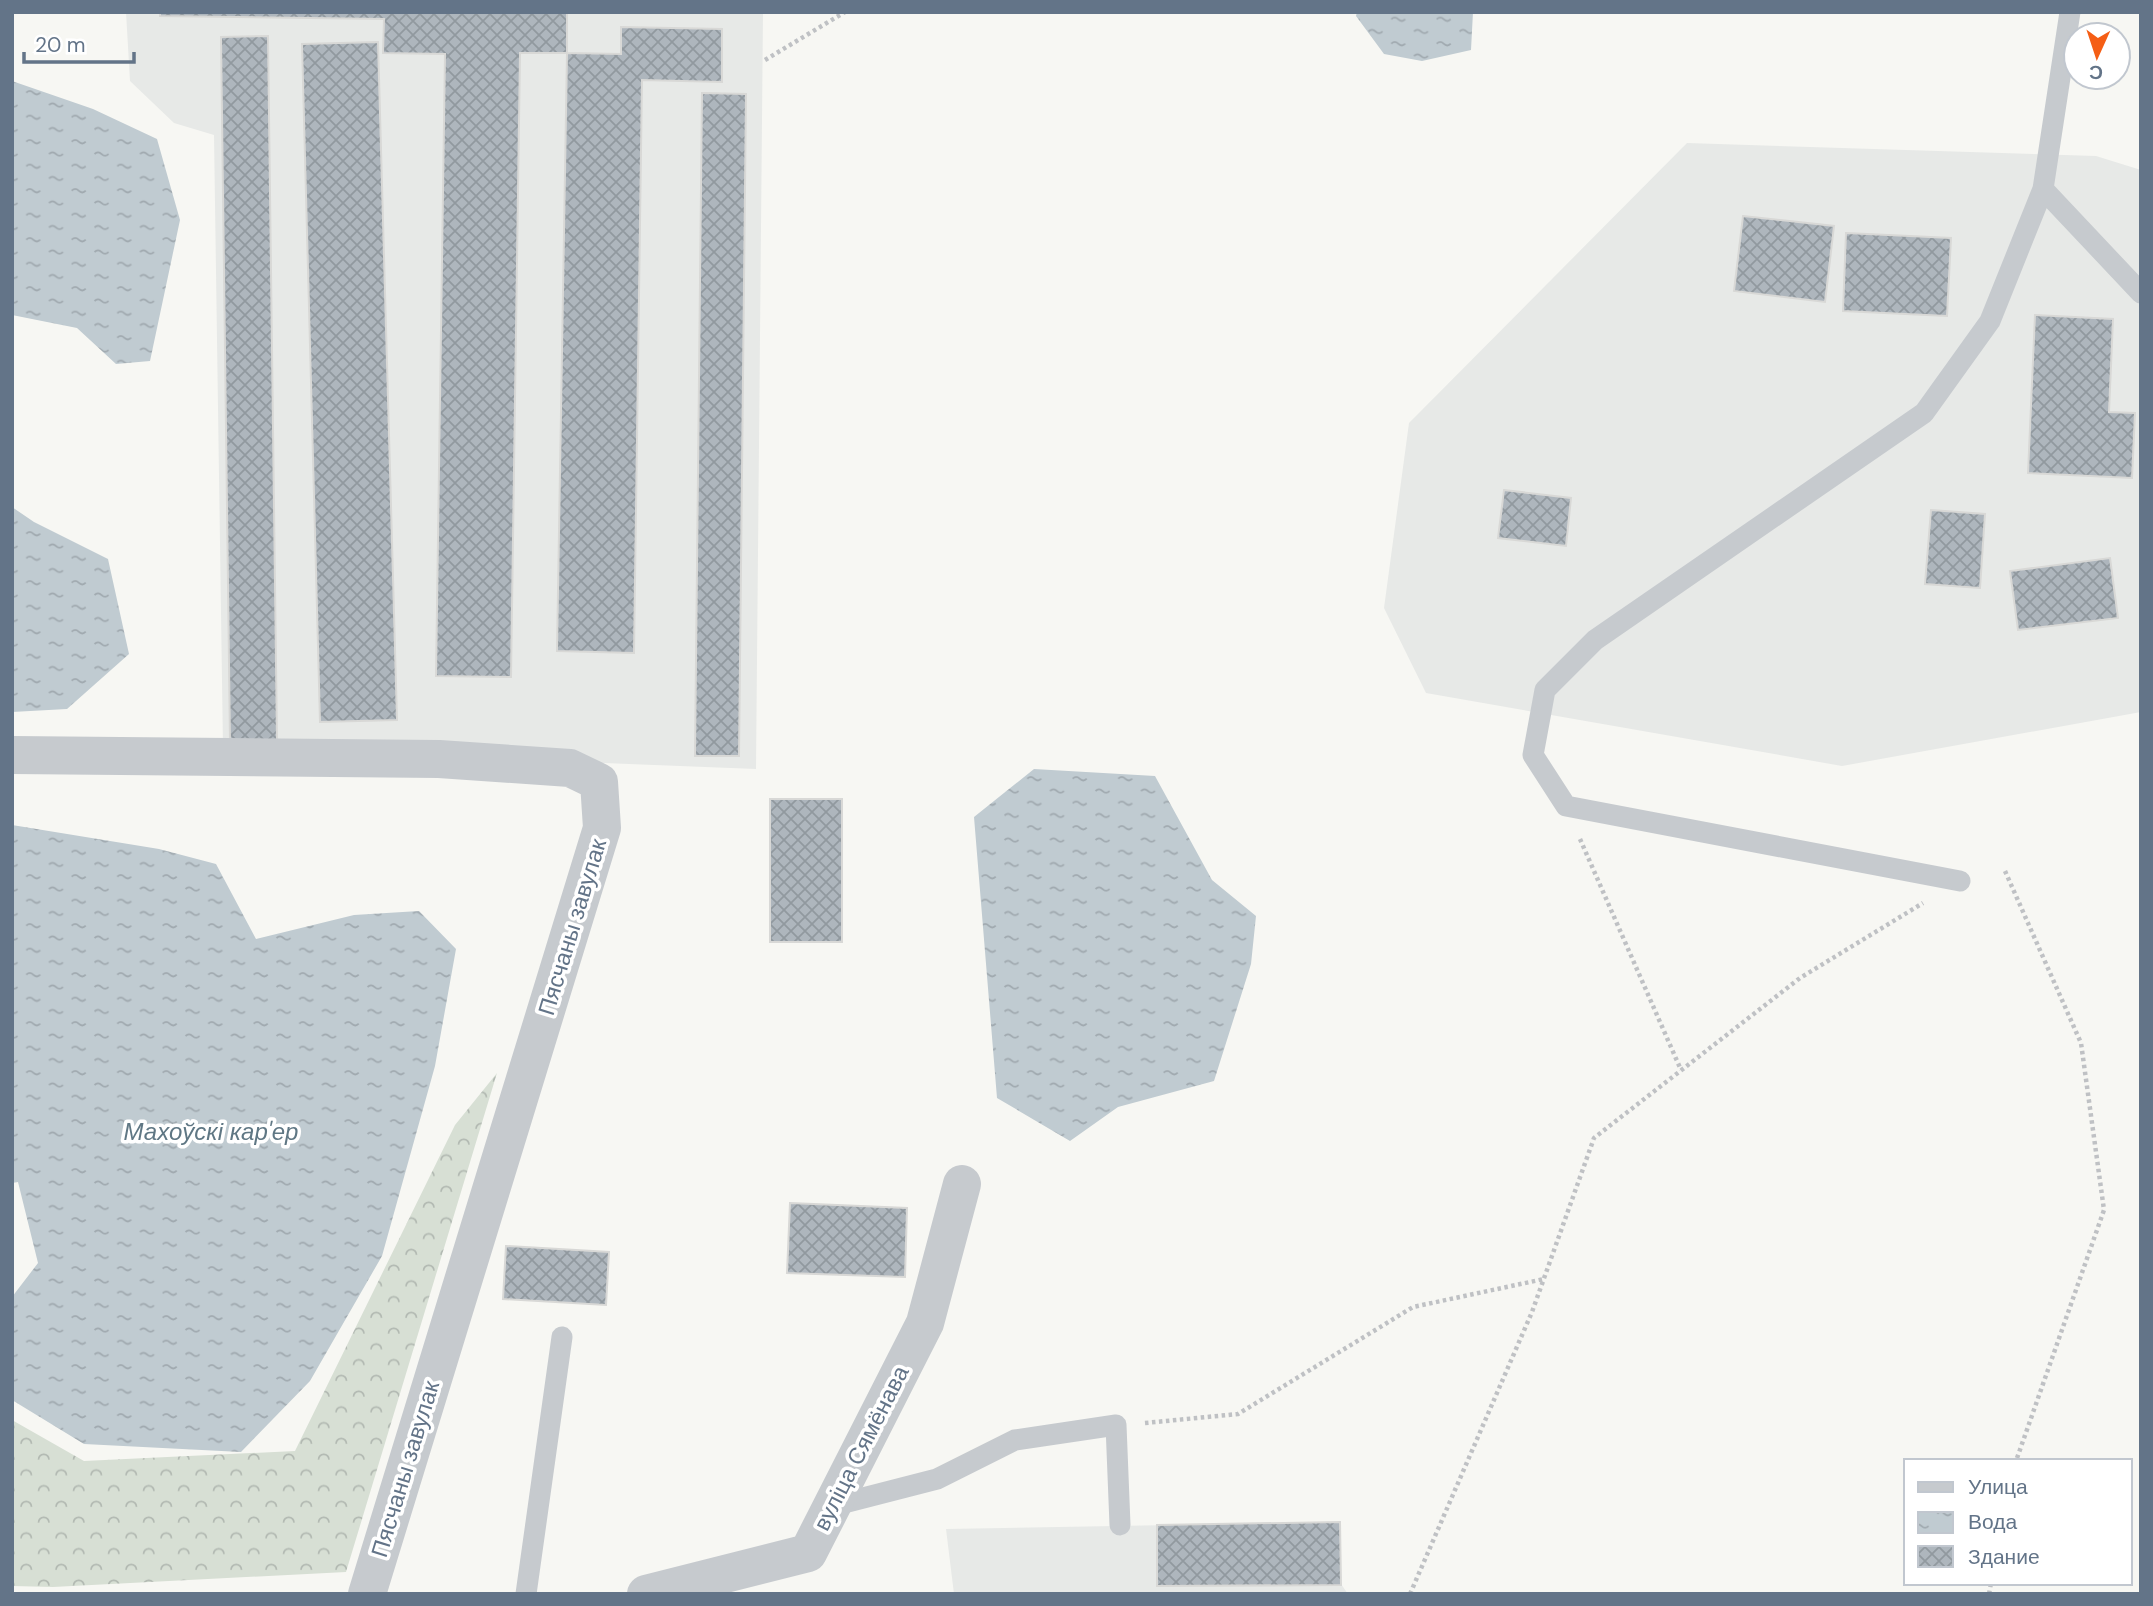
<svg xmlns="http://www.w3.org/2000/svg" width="2153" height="1606" font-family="'DM Sans',sans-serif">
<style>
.built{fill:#e7e9e7}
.forest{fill:url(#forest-crowns)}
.water{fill:url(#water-ripples)}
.building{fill:url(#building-cross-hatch);stroke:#d8d8d6;stroke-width:2}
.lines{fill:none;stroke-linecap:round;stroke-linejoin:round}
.path{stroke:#bfc1c4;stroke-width:4.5;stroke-dasharray:3.5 3.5;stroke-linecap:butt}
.lane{stroke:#c6cace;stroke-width:21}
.street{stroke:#c6cace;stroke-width:38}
.labels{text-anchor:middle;stroke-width:7;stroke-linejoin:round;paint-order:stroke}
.street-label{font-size:23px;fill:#637488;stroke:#fff}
.water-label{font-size:24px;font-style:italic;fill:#5f7784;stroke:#fff}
</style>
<defs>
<pattern id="forest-crowns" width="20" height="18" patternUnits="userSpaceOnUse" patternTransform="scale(1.75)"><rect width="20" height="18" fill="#d7dfd4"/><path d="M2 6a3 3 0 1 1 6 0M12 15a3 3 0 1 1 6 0" fill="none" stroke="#b2b9b2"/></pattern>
<pattern id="water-ripples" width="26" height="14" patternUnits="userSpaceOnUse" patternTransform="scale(1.75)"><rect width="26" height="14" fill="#c0cbd1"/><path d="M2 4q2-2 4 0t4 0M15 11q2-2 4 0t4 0" fill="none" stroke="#a0a9af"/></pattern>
<pattern id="building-cross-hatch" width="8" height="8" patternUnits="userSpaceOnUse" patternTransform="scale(1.75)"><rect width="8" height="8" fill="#aeb6bd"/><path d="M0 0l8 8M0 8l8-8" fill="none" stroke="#91999f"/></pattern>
</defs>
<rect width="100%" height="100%" fill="#f7f7f3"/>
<path class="built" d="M126,12h637l-7,757 -533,-21 -9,-613 -40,-12 -44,-42z
M1687,143l409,13 45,14v542l-299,54 -416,-73 -42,-85 25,-185z
M1340,1522l1,62 7,10h-394l-8,-65z"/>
<path class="forest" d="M497,1073l-151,499 -293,15 -41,-1v-166l72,41 211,-10 160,-326z"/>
<path class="water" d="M1357,12h116l-2,38 -49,11 -38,-7 -28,-38z
M12,81l81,28 64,30 23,81 -30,141 -34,3 -39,-36 -65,-13z
M12,507l22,15 74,37 21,95 -62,55 -55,3z
M1034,769l121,7 57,104 44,36 -5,48 -37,117 -96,26 -48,34 -73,-43 -23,-281z
M12,825l147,24 57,15 40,75 98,-24 65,-4 37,38 -21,117 -53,190 -72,125 -69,71 -157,-8 -72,-44v-103l26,-34 -20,-81 -6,1z"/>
<path class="building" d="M160,12h407v41h-47l-9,624 -75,-1 9,-622 -62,-1 1,-34 -224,-3z
M621,27l101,2v53l-80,-2 -8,573 -77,-2 10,-598 54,1z
M268,36l9,705 -47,1 -9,-705z
M378,42l19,678 -77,2 -18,-678z
M702,93l44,1 -7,662h-44z
M1743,216l91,10 -9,76 -91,-11z
M1846,233l105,5 -4,78 -104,-5z
M2035,315l78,4 -4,93 26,1 -3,65 -104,-5z
M1504,490l67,8 -5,48 -68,-8z
M1931,510l54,4 -5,74 -55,-4z
M2110,558l8,60 -100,12 -8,-59z
M770,799h72v143h-72z
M790,1203l117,5 -2,69 -118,-4z
M506,1246l103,6 -3,53 -103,-6z
M1340,1522l1,63 -184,1v-61z"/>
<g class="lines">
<path class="path" d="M765,60l80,-48
M1580,839l101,231
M2005,871l76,172 23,167 -88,251
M1145,1423l93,-9 175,-107 131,-28
M1410,1594l122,-282 62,-174 206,-160 123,-75
M1989,1594l2,-11"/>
<path class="lane" d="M2070,12l-27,177 98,104
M1960,881l-394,-75 -33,-51 12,-65 50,-50 329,-227 66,-92 53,-132
M832,1506l105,-27 78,-39 101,-15 4,100
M526,1594l36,-257"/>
<path class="street" d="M12,755l427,4 131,9 29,14 3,46 -235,766
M646,1594l162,-41 117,-230 37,-139"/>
</g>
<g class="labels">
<g class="street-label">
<text transform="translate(572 927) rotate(-73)" y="8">Пясчаны завулак</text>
<text transform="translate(861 1448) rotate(-63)" y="8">вуліца Сямёнава</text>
<text transform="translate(405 1469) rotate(-73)" y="8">Пясчаны завулак</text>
</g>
<g class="water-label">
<text x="211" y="1140">Махоўскі кар'ер</text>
</g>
</g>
<rect width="2153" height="1606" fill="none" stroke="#637488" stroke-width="28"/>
<rect x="1904" y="1459" width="228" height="126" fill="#ffffff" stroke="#c1c7cf" stroke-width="2"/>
<rect x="1918" y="1482" width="35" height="10" fill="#c6cace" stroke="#c1c7cf" stroke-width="2"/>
<text x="1968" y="1494" font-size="21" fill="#637488">Улица</text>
<rect x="1918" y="1512" width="35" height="21" fill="url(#water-ripples)" stroke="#c1c7cf" stroke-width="2"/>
<text x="1968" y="1529" font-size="21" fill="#637488">Вода</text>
<rect x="1918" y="1546" width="35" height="21" fill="url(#building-cross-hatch)" stroke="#c1c7cf" stroke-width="2"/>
<text x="1968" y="1564" font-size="21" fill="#637488">Здание</text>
<g transform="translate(2097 56) rotate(183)"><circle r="33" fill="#ffffff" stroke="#c1c7cf" stroke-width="2"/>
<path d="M0-5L12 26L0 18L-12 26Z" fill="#f55e15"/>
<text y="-10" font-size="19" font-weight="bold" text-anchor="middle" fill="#637488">С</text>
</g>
<path d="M24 52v10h110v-10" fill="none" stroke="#637488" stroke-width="3.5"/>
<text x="35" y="52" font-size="21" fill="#637488" stroke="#ffffff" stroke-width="5" paint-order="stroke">20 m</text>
</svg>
